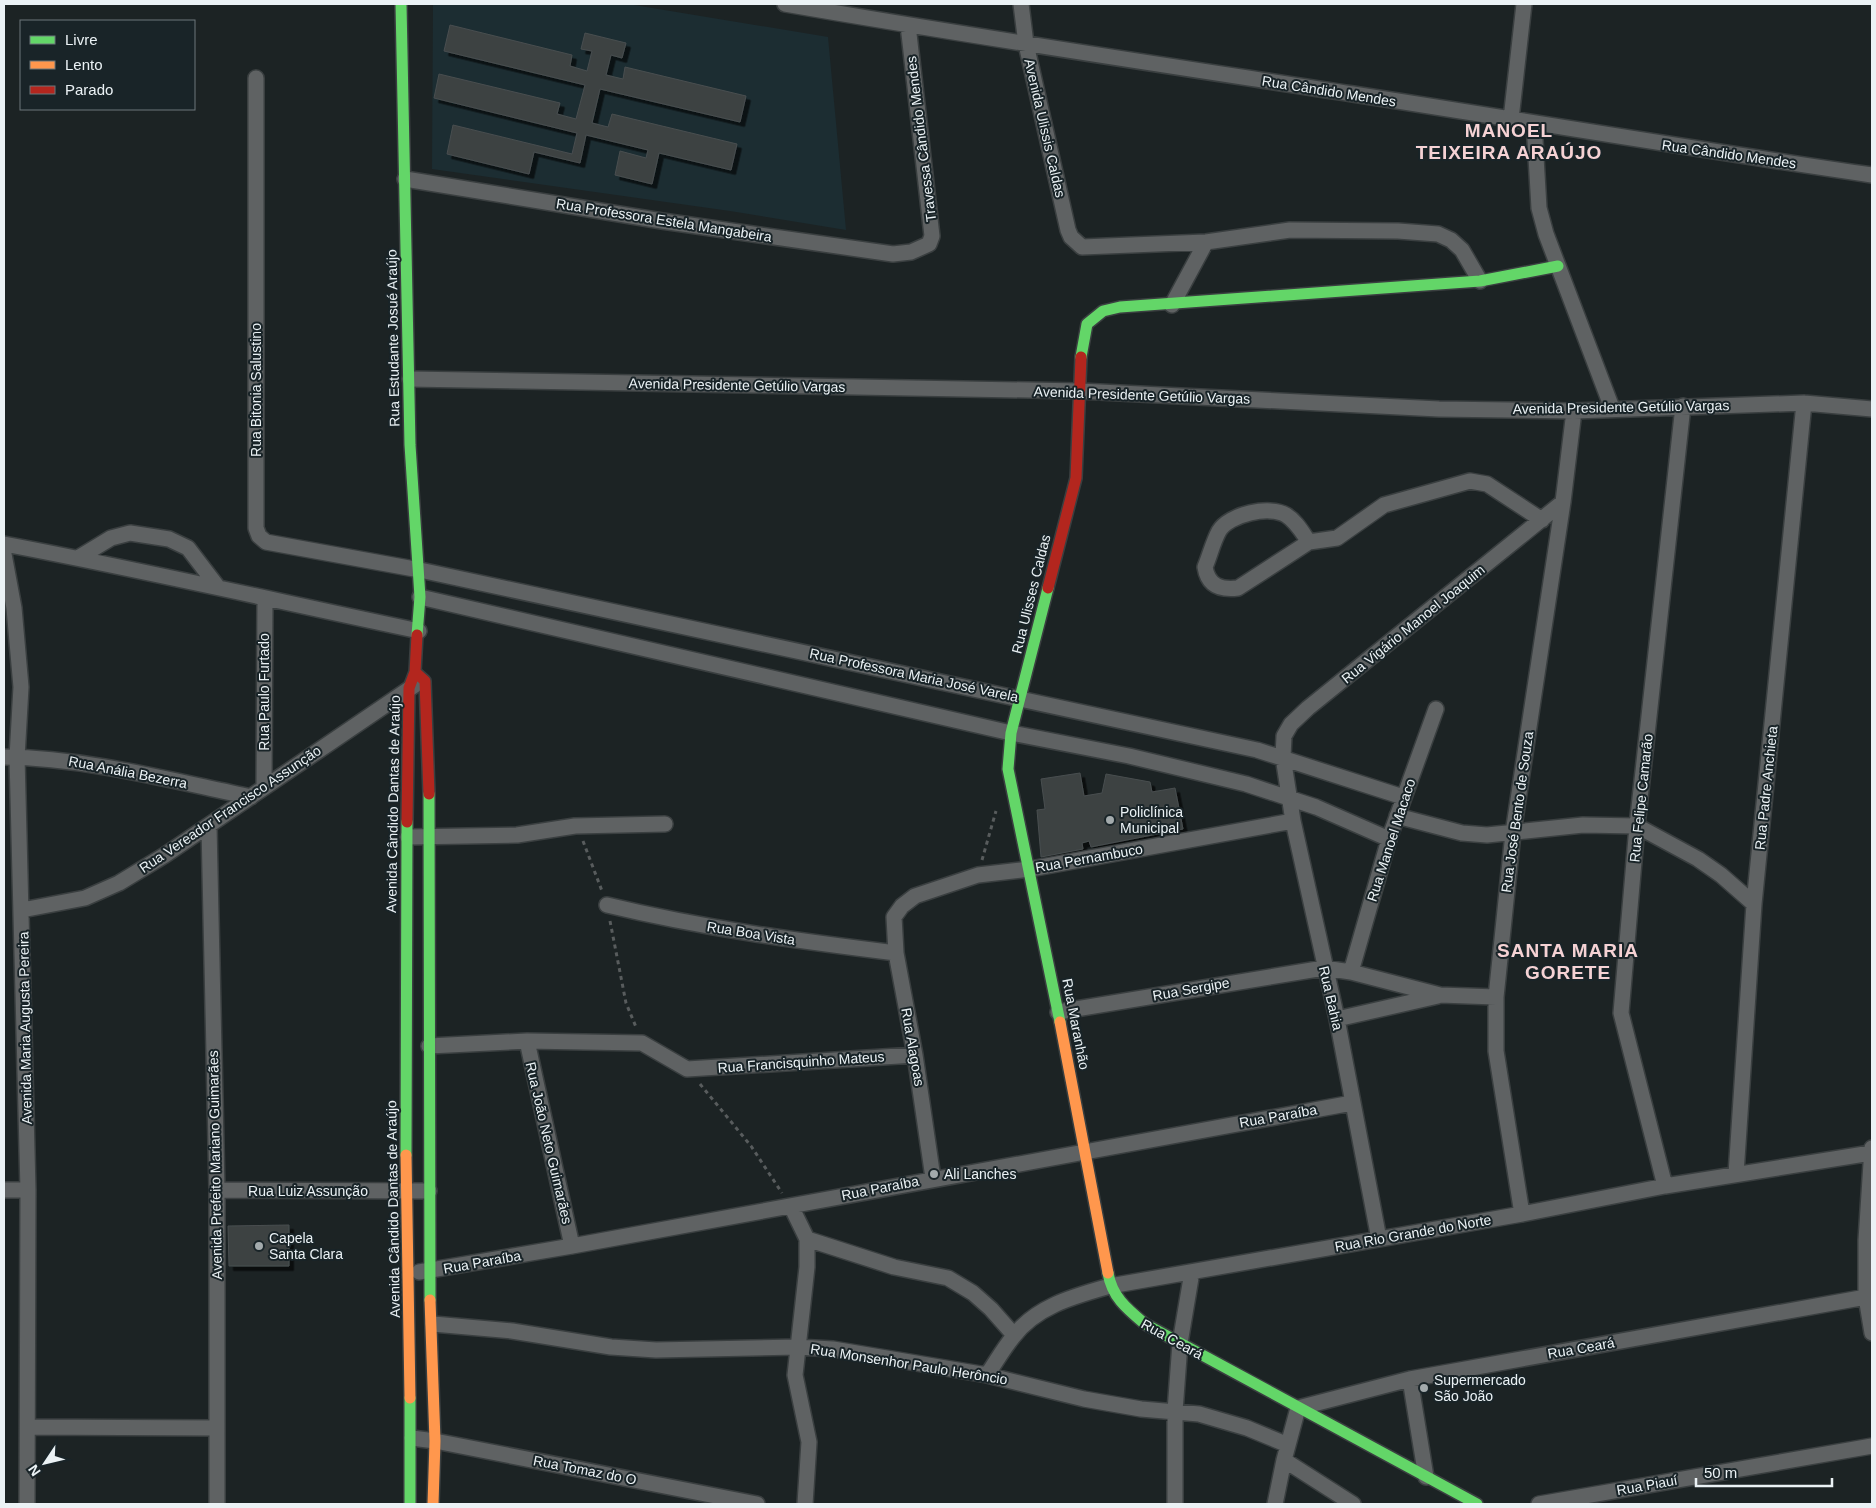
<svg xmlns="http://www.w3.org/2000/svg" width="1876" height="1508" font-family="Helvetica,sans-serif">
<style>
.built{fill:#1c2d32}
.building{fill:#3c4243;stroke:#494e4f;filter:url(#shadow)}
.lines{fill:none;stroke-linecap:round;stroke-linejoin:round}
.street-casing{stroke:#3a3f40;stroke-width:18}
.fast-casing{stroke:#3a3f40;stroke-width:14}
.slow-casing{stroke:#3a3f40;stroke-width:14}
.jam-casing{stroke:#3a3f40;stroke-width:14}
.path{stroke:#585c5d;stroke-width:3;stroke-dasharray:4 4;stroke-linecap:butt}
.street{stroke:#5f6263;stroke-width:15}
.fast{stroke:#63d668;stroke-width:11}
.slow{stroke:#ff974d;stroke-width:11}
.jam{stroke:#b3261e;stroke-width:11}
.poi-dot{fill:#a3aaac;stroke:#192428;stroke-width:2}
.labels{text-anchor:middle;stroke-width:4;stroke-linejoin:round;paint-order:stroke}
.street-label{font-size:14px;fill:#ebf2f5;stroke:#192428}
.poi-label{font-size:14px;fill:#ebf2f5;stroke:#192428;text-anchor:start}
.district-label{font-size:19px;font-weight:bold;letter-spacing:1px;fill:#f5d2d4;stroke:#192428}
</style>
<defs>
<filter id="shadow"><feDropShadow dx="4.5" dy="4.5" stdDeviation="0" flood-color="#0009"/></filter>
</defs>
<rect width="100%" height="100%" fill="#1c2324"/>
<path class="built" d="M433,4h195l200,33 18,193 -116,-19 -298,-42z"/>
<path class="building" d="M450,25l122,30 -2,11 17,5 5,-20 -11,-2 4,-16 41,10 -4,15 -11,-3 -5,20 17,4 2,-12 121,29 -6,26 -140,-33 -8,34 16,4 4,-13 125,30 -6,26 -72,-17 -7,31 -37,-9 5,-24 26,7 2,-8 -62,-15 -6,28 -46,-11 -5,22 -82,-20 6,-29 119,29 5,-21 -143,-35 5,-24 121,29 -3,11 19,5 9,-34 -141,-34z
M1080,773l4,23 18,-3 4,-19 44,8 2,10 23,-4 8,41 -92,18 -2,-6 -7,2 1,6 -42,8 -4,-47 8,-1 -4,-30z
M289,1225v41h-60l-1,-40z"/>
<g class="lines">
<g class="street-casing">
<path id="street" d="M785,4c189,33 379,61 568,90 173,27 346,56 519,81
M1021,4l5,40 42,186 3,7 11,10 124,-5 84,-12 108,1 40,3 13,6 11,10 18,31
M256,78v450l3,8 7,6 154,28 837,180 146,47
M1511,119l13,-115
M1534,123l5,85 7,26 66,174
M405,179l257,42 231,33 18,-2 18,-8 3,-8 -24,-211
M1172,305l34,-63
M410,379l670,12 359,18 135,2 230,-8 68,6
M1309,542c-7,-10 -13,-21 -23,-27 -16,-10 -57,-1 -67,16 -6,11 -9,24 -14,36 3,19 16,23 33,21l71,-46 28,-4 47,-33 86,-24 17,3 55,36
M4,544c139,26 277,58 415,87
M4,554l10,54 7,79 -4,70 11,433 -1,314
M78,558l33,-20 19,-5 39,6 19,9 29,38
M420,597l591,136 118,23 117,28 70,23 73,32
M4,757c83,1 165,23 247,40
M264,786l1,-188
M1397,816l65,17 25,2 96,-10 54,1 61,33 23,16 33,29
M209,826l8,364v314
M408,837l109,-2 58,-9 90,-2
M607,905c95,23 191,36 289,48
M22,910l63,-12 34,-15 46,-28 250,-170
M1351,972l38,-133 47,-130
M1058,1012l266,-44 27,4 89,23 56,2
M1337,1019l101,-23
M527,1041l45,205
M429,1046l98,-5 115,2 45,26 228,-14
M1872,1148l-6,92v57l6,36
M1736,1174l18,-270 50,-501
M933,1178l-18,-123 -19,-102 -2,-36 8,-11 13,-10 63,-21 52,-6 263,-48
M1665,1186l-44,-173 16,-187 46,-420
M4,1190h24
M217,1190l212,1
M791,1206l16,33v28l-12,108 14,67 -4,62
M1522,1214l-26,-163v-54l17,-164 50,-331 11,-91
M807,1239l87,28 54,11 25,15 18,16 23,26
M1379,1239l-42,-220 -44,-198 -10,-64 1,-21 7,-12 17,-16 255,-206
M419,1272l153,-26 780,-143
M433,1324l79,7 99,16 45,3 141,-3 36,2 154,26 97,24 57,10 58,5 48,14 41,17
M987,1375c9,-13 16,-26 26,-38 23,-31 62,-41 97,-51l412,-72 143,-28 206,-33
M1410,1379l16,98
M28,1427l189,1
M412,1438l23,3 322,63
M1284,1460l69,44
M1175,1504v-93l5,-68 12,-71
M1275,1504l9,-44 14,-52 112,-29 456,-82
M1539,1504l333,-58"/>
</g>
<g class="fast-casing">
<path id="fast" d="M401,4l9,441 10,152 -3,38
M1081,357l6,-33 16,-13 17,-4 360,-26 78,-15
M1048,588l-37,145 -3,36 52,253
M429,794l1,506
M406,1155l1,-333
M1108,1273c4,24 19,36 37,51l332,180
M410,1504v-106"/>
</g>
<g class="slow-casing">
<path id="slow" d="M1060,1022l48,251
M406,1155l4,243
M430,1300l5,141 -2,63"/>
</g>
<g class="jam-casing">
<path id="jam" d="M1048,588l28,-110 5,-121
M415,672l10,9 4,113
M407,822l2,-134 6,-16 2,-37"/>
</g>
<path class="path" d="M583,841l19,50
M982,860l14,-49
M610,921l16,82 10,24
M700,1084l51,62 31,47"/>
<use href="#street" class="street"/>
<use href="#fast" class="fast"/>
<use href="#slow" class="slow"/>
<use href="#jam" class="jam"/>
</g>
<g class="poi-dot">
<circle cx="1110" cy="820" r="5"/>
<circle cx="934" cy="1174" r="5"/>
<circle cx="259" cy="1246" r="5"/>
<circle cx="1424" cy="1388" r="5"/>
</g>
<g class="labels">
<g class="street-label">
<text transform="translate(1329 91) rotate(9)" y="5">Rua Cândido Mendes</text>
<text transform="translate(1045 128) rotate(77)" y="5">Avenida Ulissis Caldas</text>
<text transform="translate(921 139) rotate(-97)" y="5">Travessa Cândido Mendes</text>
<text transform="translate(1729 154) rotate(8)" y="5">Rua Cândido Mendes</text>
<text transform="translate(664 220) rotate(9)" y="5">Rua Professora Estela Mangabeira</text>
<text transform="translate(393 338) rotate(-91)" y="5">Rua Estudante Josué Araújo</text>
<text transform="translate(737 385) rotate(1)" y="5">Avenida Presidente Getúlio Vargas</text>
<text transform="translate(256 390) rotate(-90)" y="5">Rua Bitonia Salustino</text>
<text transform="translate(1142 395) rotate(2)" y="5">Avenida Presidente Getúlio Vargas</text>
<text transform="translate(1621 407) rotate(-1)" y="5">Avenida Presidente Getúlio Vargas</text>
<text transform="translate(1031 594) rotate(-76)" y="5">Rua Ulisses Caldas</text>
<text transform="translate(1413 624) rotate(-39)" y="5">Rua Vigário Manoel Joaquim</text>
<text transform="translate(914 675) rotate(12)" y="5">Rua Professora Maria José Varela</text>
<text transform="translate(264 692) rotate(-90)" y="5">Rua Paulo Furtado</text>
<text transform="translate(128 772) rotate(11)" y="5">Rua Anália Bezerra</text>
<text transform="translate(1766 788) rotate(-84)" y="5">Rua Padre Anchieta</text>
<text transform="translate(1641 798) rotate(-84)" y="5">Rua Felipe Camarão</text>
<text transform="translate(393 804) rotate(-89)" y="5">Avenida Cândido Dantas de Araújo</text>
<text transform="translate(230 809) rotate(-34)" y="5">Rua Vereador Francisco Assunção</text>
<text transform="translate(1517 812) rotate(-82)" y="5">Rua José Bento de Souza</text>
<text transform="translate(1391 840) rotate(-72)" y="5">Rua Manoel Macaco</text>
<text transform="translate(1089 858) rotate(-10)" y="5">Rua Pernambuco</text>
<text transform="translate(751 933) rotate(9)" y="5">Rua Boa Vista</text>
<text transform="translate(1191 989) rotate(-10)" y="5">Rua Sergipe</text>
<text transform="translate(1331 998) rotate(77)" y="5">Rua Bahia</text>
<text transform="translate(1076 1024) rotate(79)" y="5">Rua Maranhão</text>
<text transform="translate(25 1028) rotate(-91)" y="5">Avenida Maria Augusta Pereira</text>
<text transform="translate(913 1047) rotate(80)" y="5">Rua Alagoas</text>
<text transform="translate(801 1062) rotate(-4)" y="5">Rua Francisquinho Mateus</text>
<text transform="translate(1278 1116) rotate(-10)" y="5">Rua Paraíba</text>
<text transform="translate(549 1143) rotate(77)" y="5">Rua João Neto Guimarães</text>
<text transform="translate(215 1165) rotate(-91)" y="5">Avenida Prefeito Mariano Guimarães</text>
<text transform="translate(880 1188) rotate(-11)" y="5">Rua Paraíba</text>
<text x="308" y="1196">Rua Luiz Assunção</text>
<text transform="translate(393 1209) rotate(-91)" y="5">Avenida Cândido Dantas de Araújo</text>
<text transform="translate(1413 1233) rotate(-10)" y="5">Rua Rio Grande do Norte</text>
<text transform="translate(482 1262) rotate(-10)" y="5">Rua Paraíba</text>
<text transform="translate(1172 1339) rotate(29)" y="5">Rua Ceará</text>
<text transform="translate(1581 1348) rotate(-10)" y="5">Rua Ceará</text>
<text transform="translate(909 1364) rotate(9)" y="5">Rua Monsenhor Paulo Herôncio</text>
<text transform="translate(585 1470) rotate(11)" y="5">Rua Tomaz do O</text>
<text transform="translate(1647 1485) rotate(-10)" y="5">Rua Piauí</text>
</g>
<g class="poi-label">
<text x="1120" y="817">Policlínica<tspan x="1120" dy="16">Municipal</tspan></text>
<text x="944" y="1179">Ali Lanches</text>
<text x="269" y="1243">Capela<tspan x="269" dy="16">Santa Clara</tspan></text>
<text x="1434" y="1385">Supermercado<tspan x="1434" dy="16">São João</tspan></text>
</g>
<g class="district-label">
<text x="1509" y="137">MANOEL<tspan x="1509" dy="22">TEIXEIRA ARAÚJO</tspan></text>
<text x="1568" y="957">SANTA MARIA<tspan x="1568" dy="22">GORETE</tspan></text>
</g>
</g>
<rect width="1876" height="1508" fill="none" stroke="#ebf2f5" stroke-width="10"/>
<rect x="20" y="20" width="175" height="90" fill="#192428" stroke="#6d767a"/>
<rect x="30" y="36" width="25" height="8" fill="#63d668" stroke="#6d767a"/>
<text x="65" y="45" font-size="15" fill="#ebf2f5">Livre</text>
<rect x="30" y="61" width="25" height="8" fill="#ff974d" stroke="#6d767a"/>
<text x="65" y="70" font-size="15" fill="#ebf2f5">Lento</text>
<rect x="30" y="86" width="25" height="8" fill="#b3261e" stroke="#6d767a"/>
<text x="65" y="95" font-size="15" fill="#ebf2f5">Parado</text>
<g transform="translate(45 1463) rotate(235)" stroke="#192428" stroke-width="4" paint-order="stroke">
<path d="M0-4L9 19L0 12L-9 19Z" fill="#ebf2f5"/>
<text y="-8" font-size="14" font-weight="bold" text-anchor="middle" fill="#ebf2f5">N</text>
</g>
<path d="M1696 1478v8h136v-8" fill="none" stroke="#ebf2f5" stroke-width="2.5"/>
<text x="1704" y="1478" font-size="15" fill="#ebf2f5" stroke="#192428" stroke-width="4" paint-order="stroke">50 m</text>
</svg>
